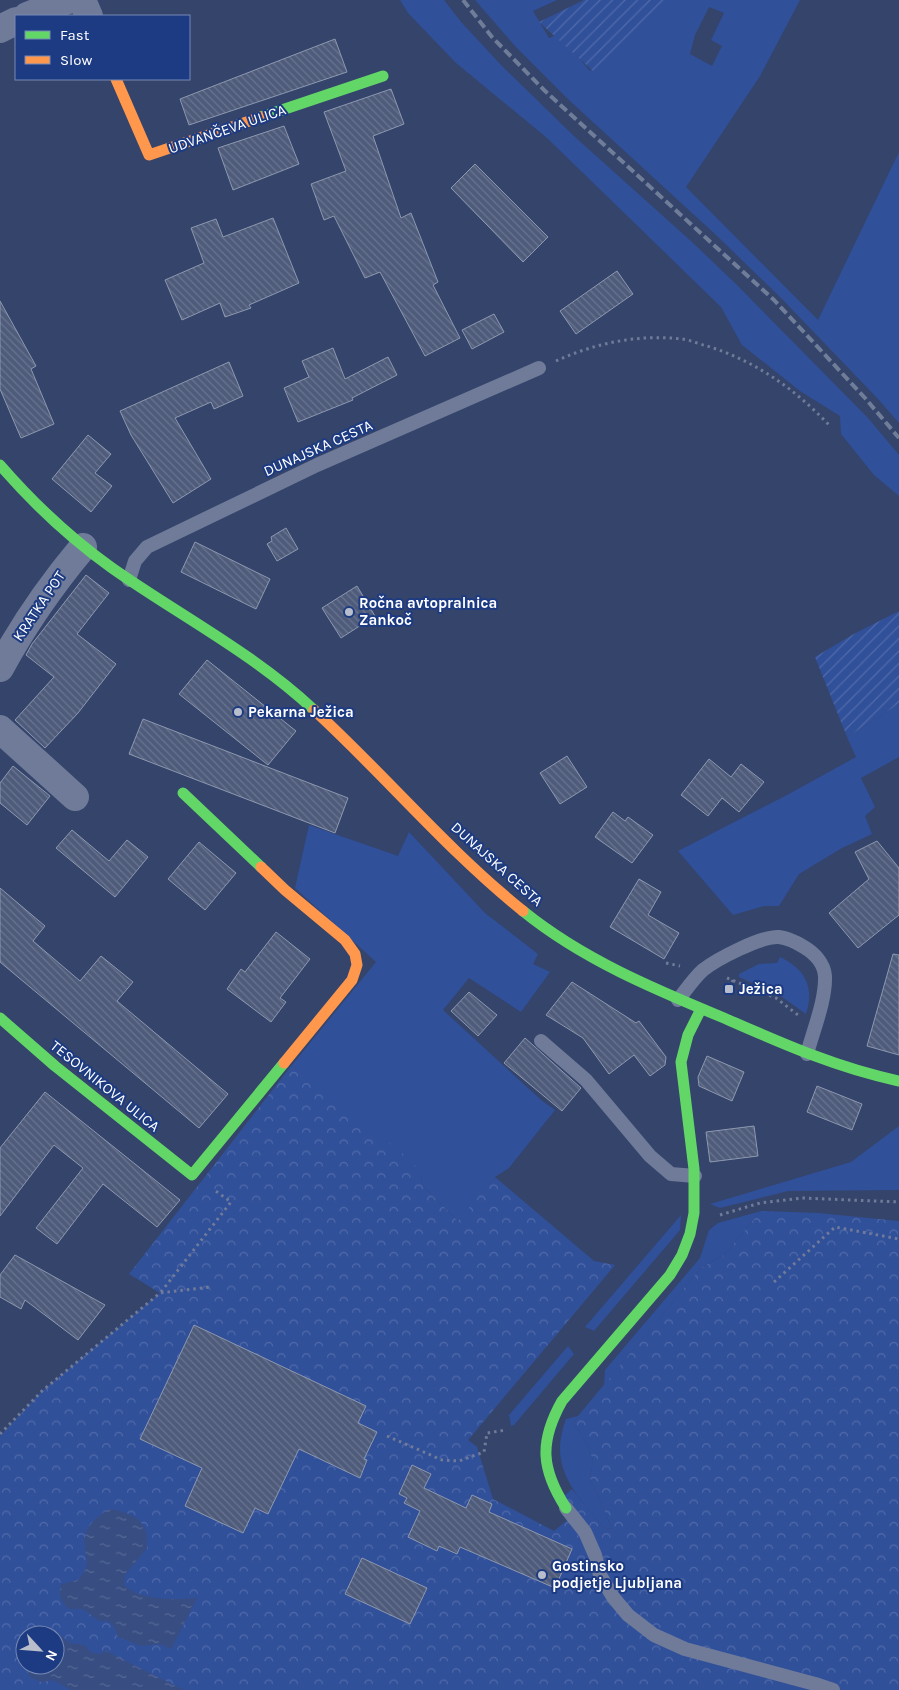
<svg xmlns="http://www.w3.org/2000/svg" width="899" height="1690" font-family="Karla,sans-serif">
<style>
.grass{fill:#31509a;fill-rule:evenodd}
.forest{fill:url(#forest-crowns);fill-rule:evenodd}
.garden{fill:url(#garden-furrows)}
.water{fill:url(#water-ripples)}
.building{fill:url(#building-back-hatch);stroke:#8e98af}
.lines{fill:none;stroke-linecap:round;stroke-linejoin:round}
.path{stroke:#707b99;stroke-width:3;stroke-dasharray:2.5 4;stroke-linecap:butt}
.lane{stroke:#707b99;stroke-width:14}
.street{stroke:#707b99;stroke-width:28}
.fast{stroke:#63d668;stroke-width:11}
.slow{stroke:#ff974d;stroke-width:11}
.rail{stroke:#707d99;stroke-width:4;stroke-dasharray:9 4;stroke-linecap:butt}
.poi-dot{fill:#b8becb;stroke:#1d3b82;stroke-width:2}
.labels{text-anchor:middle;stroke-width:4;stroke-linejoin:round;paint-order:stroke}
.street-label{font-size:15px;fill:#fff;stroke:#1d3b82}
.poi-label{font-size:15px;font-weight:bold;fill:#fff;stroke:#1d3b82;text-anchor:start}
</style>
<defs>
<pattern id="forest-crowns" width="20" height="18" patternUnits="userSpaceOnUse" patternTransform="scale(1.25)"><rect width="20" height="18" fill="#31509a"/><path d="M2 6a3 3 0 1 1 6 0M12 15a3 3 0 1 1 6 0" fill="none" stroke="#506aa9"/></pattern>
<pattern id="garden-furrows" width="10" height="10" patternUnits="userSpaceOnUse" patternTransform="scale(1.25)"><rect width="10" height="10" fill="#31509a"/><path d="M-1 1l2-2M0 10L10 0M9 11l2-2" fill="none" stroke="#506aa9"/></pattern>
<pattern id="water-ripples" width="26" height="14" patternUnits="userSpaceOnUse" patternTransform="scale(1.25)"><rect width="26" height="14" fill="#384d82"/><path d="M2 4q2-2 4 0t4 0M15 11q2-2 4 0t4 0" fill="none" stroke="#566895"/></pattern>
<pattern id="building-back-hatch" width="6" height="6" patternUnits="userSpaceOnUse" patternTransform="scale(1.25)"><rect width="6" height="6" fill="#4e5b7b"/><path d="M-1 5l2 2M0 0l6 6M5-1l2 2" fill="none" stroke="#69748f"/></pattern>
</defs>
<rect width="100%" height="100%" fill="#34446b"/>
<path class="grass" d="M400,0h44l18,23 40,43 73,71 117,105 44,42 133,135 30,36v41l-25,-21 -33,-41 -1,-18 -40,-25 -58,-46 -21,-38 -174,-169 -91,-75 -48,-50z
M475,0h82l-24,11 16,27 14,-6 9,18 18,21 30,-32 23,-39h157l-40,76 -74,111 132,133 81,-168v271l-21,-24 -97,-101 -65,-63 -146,-134 -55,-55zM709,7l15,6 -13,27 11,6 -10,20 -22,-12 5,-19z
M899,704v53l-38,21 14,29 -10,9 7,18 -30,14 -43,26 -20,32h-15l-31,9 -55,-64 109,-56 69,-38 -9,-20z
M309,825l89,31 11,-24 76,81 53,41 -5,10 17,8 -29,40 -52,-34 -26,32 98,90 14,10 -46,58 -14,9 -36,45 -37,-37 -1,-11 -129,-109 84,-103 -81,-74z
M780,957c25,12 35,30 26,57l-28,-20 -39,-17v-3l20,-10 18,-1z
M899,1126v64l-111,1 -68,17 -10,-4 141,-42z
M761,1211l-36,43 -24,14 -97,117 1,-15 95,-112 9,-28 9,-7z
M681,1215l-1,15 -86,101 -9,-4z
M568,1346l6,8 -60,71 -3,1 -2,-11z
M578,1416l-4,8 13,19 6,18 -3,17 22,50 -5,1 -4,-2c-29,-36 -55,-59 -37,-108z"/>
<path class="forest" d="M292,1065l120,96 9,13 1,11 36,36 37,-44 99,84 21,4 -147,175 9,7 16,52 61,32 18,-15 -12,-16 12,-11 31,38 4,2 5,-1 -22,-50 3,-17 -6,-18 -13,-19 4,-8 123,-148 24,-14 36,-43 57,2 81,8v469h-899v-254l42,-45 118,-98 -31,-19zM25,1635h30v30h-30z"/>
<path class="garden" d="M584,0h81l-71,72 -55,-50z
M899,611v93l-52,33 -32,-80 37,-22z"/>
<path class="water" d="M109,1509c14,2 33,7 37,23 1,4 1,11 1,16l-22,27 -1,10c16,16 52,15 73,13l-26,51 -11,-5 -19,2 -23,-9 -5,-12 -5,-4h-9l-16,-12h-14c-8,-8 -11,-13 -8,-25l17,-4c2,-3 5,-6 7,-10 3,-5 1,-14 0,-20 -3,-21 7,-30 24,-41z
M53,1630l17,13 15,2 5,7 9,2 7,-3 78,39h-113l-18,-10 -12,2 -11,-5 -5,-11v-1h30v-30h-21l3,-3z"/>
<path class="building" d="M335,39l12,33 -158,53 -9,-26z
M391,89l13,35 -31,12 28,82 10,-5 27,69 -5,3 27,53 -35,18 -45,-84 -15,6 -31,-62 -10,4 -13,-36 35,-13 -22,-59z
M284,126l15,38 -66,26 -15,-42z
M475,164l73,73 -25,25 -72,-74z
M273,218l26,65 -50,22 2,3 -26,9 -5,-14 -38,17 -17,-40 39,-17 -13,-35 25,-9 7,18z
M617,271l16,23 -57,40 -16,-23z
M0,301l36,65 -5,3 23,55 -33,14 -21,-49z
M494,314l10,18 -32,17 -10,-19z
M333,348l12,31 43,-22 9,18 -45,23 1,2 -55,22 -14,-34 25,-11 -7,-16z
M229,362l14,34 -29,13 -3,-7 -36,16 36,61 -38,24 -42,-68 -11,-24z
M88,435l23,19 -16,19 17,13 -21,26 -39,-33z
M286,528l12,21 -21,12 -10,-17 5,-3 -1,-4z
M195,542l75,37 -14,30 -75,-37z
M86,575l23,18 -32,41 39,30 -38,49 -33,35 -30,-28 39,-43 -28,-22 6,-11z
M357,586l18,30 -34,22 -19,-30z
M207,660l89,71 -28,34 -89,-71z
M143,719l205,79 -13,35 -206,-79z
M567,756l20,31 -27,17 -20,-31z
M709,759l22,18 10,-13 23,18 -25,30 -17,-14 -14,18 -27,-21z
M13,766l37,30 -23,29 -27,-22v-20z
M613,812l12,9 3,-4 25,18 -21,28 -37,-26z
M72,830l37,31 18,-21 21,17 -33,40 -59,-49z
M877,841l22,27v47l-41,33 -29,-35 40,-34 -14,-27z
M199,842l37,31 -31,37 -37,-31z
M639,879l22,13 -13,23 31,18 -15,26 -54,-32z
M0,888l45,38 -12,15 47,40 21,-25 32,26 -16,19 111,93 -29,34 -199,-166z
M276,932l34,27 -30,39 6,4 -15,20 -44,-33 14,-20 4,3z
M893,954l6,1v100l-32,-9z
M572,982l64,41 3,-2 27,36 -1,8 -15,11 -16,-21 -25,19 -26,-36 -37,-23z
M469,992l28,23 -19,21 -27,-25z
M525,1038l56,50 -19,23 -58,-48z
M707,1056l37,16 -12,29 -33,-15 -1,-9z
M817,1086l45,18 -10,26 -45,-18z
M45,1092l135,108 -23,27 -54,-43 -46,60 -21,-16 47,-60 -29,-23 -54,71v-68z
M754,1126l4,30 -48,6 -4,-30z
M15,1255l90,50 -27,35 -53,-40 -4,9 -21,-12v-22z
M194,1325l172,81 -8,17 19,9 -13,27 3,1 -7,18 -61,-29 -31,65 -13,-6 -12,25 -58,-27 17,-38 -62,-29z
M412,1465l19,9 -7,14 42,20 6,-13 20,9 -3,8 83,37 -17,39 -95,-41 -3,7 -18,-8 -2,5 -29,-14 12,-26 -16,-8 3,-5 -8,-4z
M362,1558l65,30 -17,36 -65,-30z"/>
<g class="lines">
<path class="path" d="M556,361c39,-18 83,-27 126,-22 8,1 17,5 25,7 49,15 89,44 123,80
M666,963l14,3
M727,978l49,20 22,17
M727,994l6,-14
M720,1215l40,-12 42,-5 97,4
M774,1282l61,-55 64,12
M161,1292l70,-90 -18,-13
M0,1434l42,-43 118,-98 51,-6
M387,1436l55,24 17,1 25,-9 3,-19 19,-3"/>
<path class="lane" d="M129,580l6,-19 12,-14 170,-82 222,-97
M678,1000c8,-10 16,-22 25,-30 14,-11 58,-34 76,-33 9,1 17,5 25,10 10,6 20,16 21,29 1,24 -12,55 -18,78
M541,1041l45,39 64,76 21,18 24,2
M566,1508l19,24 10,23 5,20 13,22 15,18 26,20 31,14 130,35 18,6"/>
<path class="street" d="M82,0l7,16
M27,16l41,-16
M0,29l16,-8
M0,668c24,-44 51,-83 83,-121
M0,729l75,68"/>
<path class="fast" d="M261,117l122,-41
M0,465c33,38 70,73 112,103 67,47 141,85 202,142
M183,793l78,74
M523,911c59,48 131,78 201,107 57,25 113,50 175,63
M0,1018l55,48 137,109 92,-112
M566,1508c-25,-39 -27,-66 -4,-107l108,-126 12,-20 8,-21 4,-21v-44l-13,-107 7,-27 13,-26"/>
<path class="slow" d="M116,79l33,76 112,-38
M314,710c71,65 133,140 209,201
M261,867l24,23 60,50 10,14 2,11 -5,15 -68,83"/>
<path class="rail" d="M463,0l29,37 52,53 230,210 91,98 34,40"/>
</g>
<g class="poi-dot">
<circle cx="349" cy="612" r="5"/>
<circle cx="238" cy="712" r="5"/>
<rect x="724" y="984" width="10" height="10" rx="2.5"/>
<circle cx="542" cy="1575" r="5"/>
</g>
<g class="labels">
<g class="street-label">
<text transform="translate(227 129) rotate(-19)" y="5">UDVANČEVA ULICA</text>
<text transform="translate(318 448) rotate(-24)" y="5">DUNAJSKA CESTA</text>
<text transform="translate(39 606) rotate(-56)" y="5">KRATKA POT</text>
<text transform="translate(497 864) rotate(42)" y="5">DUNAJSKA CESTA</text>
<text transform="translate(105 1086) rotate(39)" y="5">TESOVNIKOVA ULICA</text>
</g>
<g class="poi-label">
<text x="359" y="608">Ročna avtopralnica<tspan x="359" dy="17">Zankoč</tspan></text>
<text x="248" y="717">Pekarna Ježica</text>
<text x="739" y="994">Ježica</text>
<text x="552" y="1571">Gostinsko<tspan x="552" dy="17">podjetje Ljubljana</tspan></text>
</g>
</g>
<rect x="15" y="15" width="175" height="65" fill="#1d3b82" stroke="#7789b4"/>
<rect x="25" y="31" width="25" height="8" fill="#63d668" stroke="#7789b4"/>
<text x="60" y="40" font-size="15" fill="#ffffff">Fast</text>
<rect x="25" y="56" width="25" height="8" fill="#ff974d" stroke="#7789b4"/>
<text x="60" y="65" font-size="15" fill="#ffffff">Slow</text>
<g transform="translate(40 1650) rotate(116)"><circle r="24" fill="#1d3b82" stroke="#7789b4"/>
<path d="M0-4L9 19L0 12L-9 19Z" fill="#b8becb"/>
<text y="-8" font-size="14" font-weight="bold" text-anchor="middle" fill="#ffffff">N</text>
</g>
</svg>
